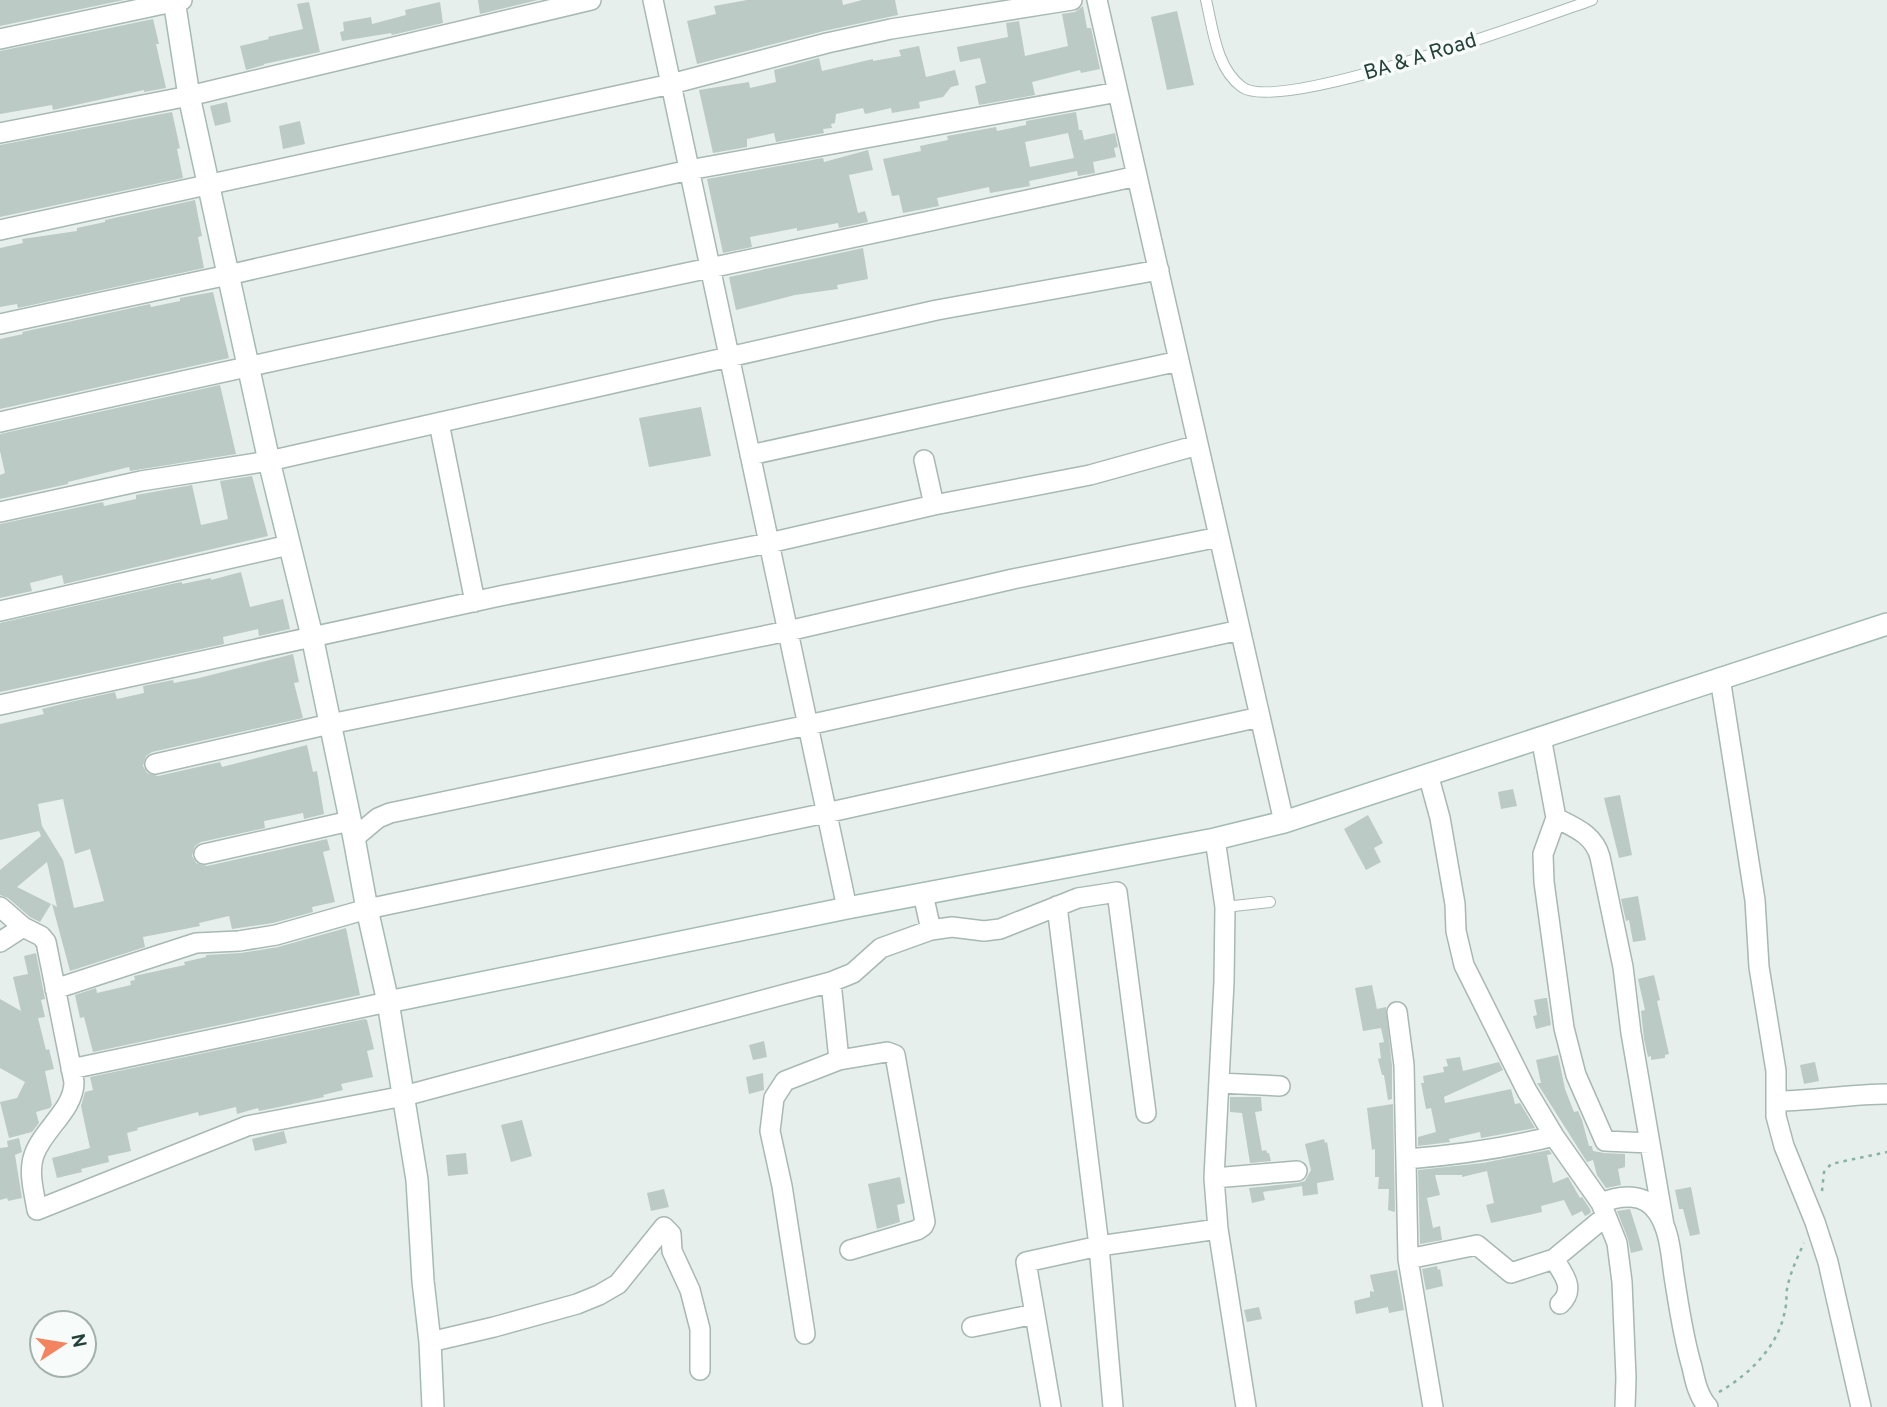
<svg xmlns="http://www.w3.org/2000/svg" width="1887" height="1407" font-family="Overpass,sans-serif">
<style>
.building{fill:#bbcac4;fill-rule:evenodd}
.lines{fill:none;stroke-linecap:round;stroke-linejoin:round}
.lane-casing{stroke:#a8b8b2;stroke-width:12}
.street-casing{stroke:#a8b8b2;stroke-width:22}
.secondary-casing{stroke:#a4bbb3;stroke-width:24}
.path{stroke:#86b3a5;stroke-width:2.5;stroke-dasharray:3.5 5;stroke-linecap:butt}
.lane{stroke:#fff;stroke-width:10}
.street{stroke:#fff;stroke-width:19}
.secondary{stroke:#fff;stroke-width:21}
.labels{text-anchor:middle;stroke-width:7;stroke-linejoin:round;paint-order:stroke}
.street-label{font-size:21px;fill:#24423a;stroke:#f7fbf9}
</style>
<rect width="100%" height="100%" fill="#e6efeb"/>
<path class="building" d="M0,0h124l-124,26z
M478,0h60l-58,14z
M747,0h95l1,5 19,-5h33l3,15 -74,16 -127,33 -10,-43 29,-7 -2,-8z
M309,2l11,50 -56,12v1l-18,5 -6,-24 29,-7 -1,-2 35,-8 -6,-25z
M440,2l3,21 -51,12 -1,-2 -49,8 -2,-9 4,-1 -1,-9 28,-5 1,7 34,-9 -1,-5z
M1083,6l4,22h4l9,41 -19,4 -1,-3 -48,12 3,13 -56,10 -4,-19 11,-3 -6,-25 -20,4 -3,-15 51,-10 -2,-14 13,-2 6,35 43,-10 -6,-32 13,-2z
M1177,11l17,74 -27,5 -16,-73z
M153,19l6,25h-3l10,44 -22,4v-2l-91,20 -1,-5 -52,9v-63z
M919,46l7,31 29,-7 4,15 -8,2 -8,10 -24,5 1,6 -28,5 -1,-5 -26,6 -2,-6 -27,6 -1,9 -4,1 1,4 -9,1 1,4 -48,9 -2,-9 -27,6v8l-34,6 -14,-63 50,-8 1,6 26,-6 -2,-12 45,-12 3,13 51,-12v2l28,-5 -2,-6z
M227,102l4,20 -16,4 -5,-20z
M172,112l8,36 -3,1 6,29 -183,39v-72z
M1076,112l3,18h3l2,10 31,-7 3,14 -4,1 2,9 -23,5 2,11 -17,3 -1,-5 -48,10 1,5 -40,7 -1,-6 -52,11 2,8 -36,7 -4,-18 -7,1 -9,-37 38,-8 -1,-5 28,-6 -1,-4 49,-9 1,4 29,-6v-4zM1068,133l6,25 -44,9 -5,-25z
M300,121l5,23 -22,5 -4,-23z
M868,150l5,20 -24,5 9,38 7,-2 3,11 -29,6 -1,-5 -41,8v-3l-47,9 2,10 -29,6 -16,-74 116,-21 1,4z
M195,200l7,36 -4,1 6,31 -186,40 -1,-4 -17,3v-59l23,-5 -1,-4 55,-8v-3l28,-6v-2z
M863,248l5,31 -31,6 1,4 -43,6 -59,15 -7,-33z
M213,292l16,66 -229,51v-70l23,-5 -1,-2 128,-28 1,3 29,-6v-3z
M220,385l16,69 -106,17 -1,-4 -61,15v2l-68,15v-24l5,-2 -5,-22v-17z
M701,407l10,49 -62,11 -10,-49z
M252,476l16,60 -204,48 -2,-9 -32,8 2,8 -32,7v-74l103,-22 1,4 32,-7v-4l56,-10 9,40 27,-6 -8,-38z
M241,572l9,35 33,-8 7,30 -31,7 -1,-7 -35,8 1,7 -224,48v-69l176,-40 6,-1v2l29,-6v2z
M293,654l6,28 -5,1 9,35 -151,34 -6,4 -3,10 4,7 11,3 62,-14 2,5 85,-22 6,27 4,-1 7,43 -20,5 -1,-6 -39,8 1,7 -64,14 -6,4 -3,10 4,7 11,3 120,-27 3,11 -7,2 12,50 -23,5 1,5 -40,11 -41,6 -3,-13 -30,7 1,3 -57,11 2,10 -75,24 -18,-67 5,3 -10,-45 -30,25 34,17 -11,18 -10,-5 -22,-19 -8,-3v-25l41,-34 -2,-5 -39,9v-116l44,-10 -2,-5 28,-7 45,-10 2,7 27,-6 -1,-7 30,-6 1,3 25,-5zM63,799l12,55 15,-5 14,52 -30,7 -11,-48 -21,-34 -4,-22z
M1513,789l4,17 -16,3 -3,-17z
M1620,795l12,60 -13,3 -15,-60z
M1368,815l15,28 -9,5 7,14 -15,8 -22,-41z
M1638,896l8,44 -13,2 -4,-22 -3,1 -5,-22z
M346,928l14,67 -267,57 -9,-35 -4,1 -5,-23 21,-7 1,5 34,-8 -1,-4 5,-1 -1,-4 51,-11 -1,-3 22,-5v-2l35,-2 37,-6z
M36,953l9,46 -4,1 4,17 -7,1 8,32 3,-1 5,20 -9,2 7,34 -2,3 -14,4 3,11 -7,9 -23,6 -9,-36 17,-4 8,-16 -25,-14v-69l21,12 -8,-34 15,-3 -4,-18z
M1654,975l6,25 -3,1 12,53 -4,1v3l-14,2v-4l-3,1 -4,-18 -3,-28 4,-1 -7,-31z
M1372,985l5,24 9,-2 6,59v33l-4,1 -4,-25h-2l-4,-16 3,-1 -2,-15 5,-1 -3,-14 -18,3 -8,-43z
M1545,998h2l4,27 -15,4 -3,-13 4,-1 -3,-15z
M365,1019l2,1 7,29 -7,2 6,26 -32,7 2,6 -20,5 1,2 -45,10 -20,4 -1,-3 -21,6 -1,-7 -37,9 -1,-4 -61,16 1,2 -11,3 4,18 -23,5 1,6 -28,7 1,3 -25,6 -5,-20 38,-10 -9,-42 4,-14 8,-2 -3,-13z
M764,1041l3,16 -14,3 -4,-15z
M1558,1055l7,34 9,23 4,-1 4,9 7,26h3l1,5 11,2 21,1v13l-7,2 3,16 -15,3 -9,-13 -4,-15 -6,2 -50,-79h4l-5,-23z
M1460,1057l3,14 36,-9 4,8 -59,27 1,6 66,-14 4,15 5,-1 15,25 -54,10 -1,-6 -31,7 1,3 -32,4v-9l18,-5 -5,-24 -5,1 -5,-26h3l-1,-7 21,-4 -1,-5 5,-1 -2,-7z
M1815,1062l4,19 -15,3 -4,-19z
M763,1073l1,17 -15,4 -3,-17z
M1230,1097h31l1,14 -7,1 7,39 4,-1 1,3h2l2,8 -21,2 -8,-50 -12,-1z
M1393,1104l2,108 -7,-2 1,-21h-11l1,-12h-4v-28l-3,1 -5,-42z
M522,1120l10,36 -21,6 -10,-37z
M284,1131l3,12 -32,8 -3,-12z
M19,1138l3,14 -7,3 7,43 -14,3 -1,-3 -7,2v-52l8,-1 -1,-6z
M1324,1139l1,4 2,-1 7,38 -17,3 1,11 -15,2 -1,-10 -39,6 2,8 -13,3 -3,-15 49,-5 7,-2 6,-11 -6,-26z
M1549,1150l3,4 -5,1 6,28 15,-6 12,21 2,-1 8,12 1,3 -2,2 -4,2 -3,-5 -10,5 -8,-16 -23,6 1,6 -51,11 -5,-18 8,-2 -7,-32 -25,6v-2h-27l5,20 -13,3 6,30 7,-2 2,14 -22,4 -2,-74 65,-7z
M466,1153l2,21 -20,2 -2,-21z
M900,1177l5,26 -8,2 3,17 -23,7 -9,-45z
M1691,1187l9,47 -10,2 -7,-27h-4l-4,-19z
M664,1189l5,18 -18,4 -4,-18z
M1630,1209l13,41 -12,3 -3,-14 -11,-28z
M1437,1266l1,4 2,-1 3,17 -17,4 -4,-21z
M1397,1270l7,40 -15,3 -1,-6 -32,7 -2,-13 16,-4v-6l4,1 -4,-17z
M1259,1307l3,12 -15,3 -3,-12z"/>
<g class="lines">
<g class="lane-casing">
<path id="lane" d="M1206,0c7,29 10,68 36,87 37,28 298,-69 350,-87
M1225,907l45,-5"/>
</g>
<g class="street-casing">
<path id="street" d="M653,0l194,908
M1097,0l187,822
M0,39l182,-39
M0,133l189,-37 402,-96
M0,230l671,-146 156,-41 64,-14 181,-29
M0,324l228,-49 461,-105 429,-78
M0,422c378,-87 759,-162 1137,-246
M439,423l36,179
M750,455l429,-94
M924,460l10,45
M0,512l141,-31 128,-20 668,-151 222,-40
M0,611l289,-66
M1720,678l35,222 4,67 17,104v45l8,30 31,76 13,40 33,145
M0,705l500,-109 269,-53 165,-38 156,-30 108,-30
M1541,737l15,81c20,10 38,17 44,39l23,110 8,66 33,192
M155,764l175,-40 458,-93 225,-52 206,-42
M1428,774l12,44 15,86 1,27 8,34 63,126 27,45 47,67 16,40 5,39 4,96 -1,29
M1556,818l-13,36 1,28 20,146 12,47 29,66 45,2
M354,838l24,-20 12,-5 418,-88 432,-95
M1215,839l10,68 -1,75 -10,196 4,51 28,178
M204,854l146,-33
M923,894l8,36
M1057,906l42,340 14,161
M0,907l23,20 18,9 5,6 28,140c0,28 -31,47 -40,73 -6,17 0,37 3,55l210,-84 157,-30 427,-114 22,-9 28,-25 50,-18 21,-3 32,4 16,-2 78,-31 39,-6 29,221
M0,942l23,-15
M55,989l141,-46 43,-2 37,-6 91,-26 459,-96 434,-96
M1397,1012l7,53 4,194 25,148
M839,1060l48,-8 8,3 30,167 -2,4 -6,4 -67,20
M71,1069l317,-67
M1219,1083l61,3
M1777,1101c37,0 73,-7 110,-7
M1407,1159c50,-4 99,-11 147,-23
M1214,1178l83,-7
M1601,1203c19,-8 44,-11 57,10 12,18 13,43 16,63 5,31 9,61 18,91 3,14 6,29 16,40
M1408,1259l69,-14 34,28 43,-14 52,-43
M1554,1259c10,16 22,30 6,45
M972,1327l63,-13
M805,1334l-23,-148 -12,-55 4,-33 11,-17 54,-21 -8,-78
M430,1342l64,-15 83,-23 22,-9 19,-11 46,-57 7,7 1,17 18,39 10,39v41
M1051,1407l-25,-145 73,-16 119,-17"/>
</g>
<g class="secondary-casing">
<path id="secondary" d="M174,0l15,96 80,365 43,175 42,202 13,71 21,93 29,178 6,101 7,61 3,65
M388,1002l459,-94 368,-69 69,-17 603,-198"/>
</g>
<path class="path" d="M1822,1191l2,-19 7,-8 56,-12
M1719,1392c30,-17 60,-46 66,-82 2,-7 1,-14 2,-21 3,-16 10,-31 17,-46"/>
<use href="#lane" class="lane"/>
<use href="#street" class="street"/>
<use href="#secondary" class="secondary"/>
</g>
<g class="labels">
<g class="street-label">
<text transform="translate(1420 56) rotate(-17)" y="7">BA &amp; A Road</text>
</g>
</g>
<g transform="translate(63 1344) rotate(78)"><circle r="33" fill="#f7fbf9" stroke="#a3b1ad" stroke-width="2"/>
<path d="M0-5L12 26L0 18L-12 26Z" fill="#f4845f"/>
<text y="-10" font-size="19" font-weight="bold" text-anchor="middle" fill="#24423a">N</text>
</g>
</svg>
